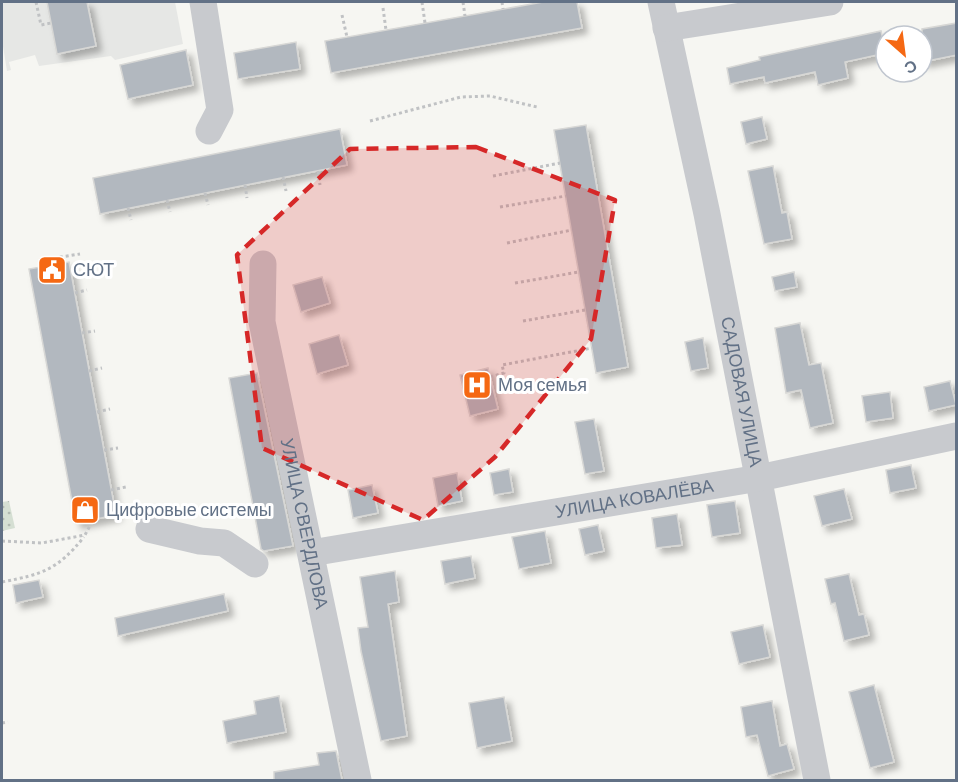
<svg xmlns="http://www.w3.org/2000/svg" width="958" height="782" font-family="Barlow,sans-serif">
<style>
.built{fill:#e6e7e5}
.park{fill:url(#park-dots)}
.building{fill:#b2b8bf;stroke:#d7d7d5;stroke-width:1.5;filter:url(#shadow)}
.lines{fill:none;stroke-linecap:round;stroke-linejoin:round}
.path{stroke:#c0c2c4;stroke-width:3;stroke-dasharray:3 3;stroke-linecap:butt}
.minor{stroke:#c8cace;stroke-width:27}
.marked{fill:#d62828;fill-opacity:0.2;stroke:#d62828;stroke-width:4.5;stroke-dasharray:12 8;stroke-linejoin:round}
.labels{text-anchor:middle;stroke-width:6;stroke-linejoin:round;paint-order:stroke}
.poi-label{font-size:18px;fill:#627186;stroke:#fff;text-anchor:start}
.street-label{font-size:18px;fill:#627186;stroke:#fff}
</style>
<defs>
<pattern id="park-dots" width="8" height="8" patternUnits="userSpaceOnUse" patternTransform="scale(1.5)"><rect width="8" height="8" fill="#d5dfd3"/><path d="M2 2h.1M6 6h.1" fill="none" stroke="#b0b9b1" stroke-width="1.8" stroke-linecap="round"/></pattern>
<filter id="shadow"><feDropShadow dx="5.5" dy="5.5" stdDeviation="3" flood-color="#0004"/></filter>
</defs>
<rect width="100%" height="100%" fill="#f6f6f2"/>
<path class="built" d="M2,2h173l8,42 -68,16 -4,-4 -72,10 -4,-11 -26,7 2,8 -4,1 -5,-31z"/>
<path class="park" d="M9,501l6,27 -13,3v-29z"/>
<path class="building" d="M47,2h40l9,44 -39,8z
M543,2h34l5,26 -251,45 -6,-32z
M957,23v32l-35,7v-33z
M881,31l5,22 -41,9 3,16 -30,7 -3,-13 -50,11 -1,-6 -34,7 -3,-16 33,-8 -1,-3z
M296,42l4,27 -62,10 -4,-26z
M186,50l7,35 -65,14 -8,-34z
M762,117l5,22 -21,5 -5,-22z
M586,125l42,242 -32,6 -42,-243z
M340,129l7,36 -247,49 -7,-36z
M773,166l9,47 5,-1 5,27 -28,5 -16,-73z
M69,262l47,253 -40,8 -47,-254z
M794,272l3,15 -22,4 -3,-14z
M322,277l8,26 -29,9 -8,-27z
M800,323l9,42 12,-2 12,60 -23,5 -9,-38 -15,3 -11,-65z
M339,335l9,30 -31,9 -8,-30z
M703,338l5,30 -17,3 -6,-29z
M488,368l10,41 -28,7 -10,-41z
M257,373l36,173 -29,5 -3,-2 -32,-171z
M950,381l6,24 -27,6 -5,-24z
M890,392l3,26 -27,4 -4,-26z
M594,419l10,52 -19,3 -10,-52z
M911,465l5,23 -26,5 -4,-23z
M509,469l4,23 -19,3 -4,-22z
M457,473l5,28 -24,5 -5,-28z
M372,485l6,28 -25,5 -5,-28z
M844,489l8,30 -30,7 -8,-30z
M735,501l5,32 -28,4 -5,-32z
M677,514l5,31 -26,3 -4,-30z
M598,525l6,26 -19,4 -6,-26z
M545,531l6,32 -32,6 -7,-32z
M471,556l4,22 -30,6 -4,-23z
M395,571l4,31 -11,2 19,132 -26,5 -20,-90 -3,-23 10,-1 -8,-50z
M849,574l10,41 5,-1 5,21 -25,6 -9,-38 -4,1 -6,-25z
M39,580l4,17 -27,6 -3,-18z
M224,594l4,17 -110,25 -3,-18z
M763,625l7,32 -31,7 -8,-32z
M874,685l20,77 -24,6 -21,-76z
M279,696l7,36 -59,11 -4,-22 33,-7 -2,-13z
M504,697l8,44 -35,7 -8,-45z
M772,701l8,45 7,-2 7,25 -26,7 -11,-41 -11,2 -5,-30z
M336,751l6,29h-68v-8l45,-7 -2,-12z"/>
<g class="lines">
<path class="path" d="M36,2l5,23 10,-2
M422,2l3,21
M463,2l2,14
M502,2l1,7
M383,8l3,22
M342,15l5,22
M370,121l91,-24 29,-1 47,11
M318,171l2,14
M493,176l67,-13
M283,177l3,14
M245,185l2,13
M205,193l3,12
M167,200l3,12
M500,207l66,-11
M128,208l3,12
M507,243l65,-13
M49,265l-1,-6 32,-5
M515,283l64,-11
M75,293l12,-3
M523,321l62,-11
M82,333l13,-2
M89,371l13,-3
M490,377l14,-4 -2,-8 90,-17
M97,412l13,-3
M104,450l14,-2
M111,490l15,-3
M2,541l40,2 43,-8 8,-15
M2,582c41,-8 55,-12 82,-45
M2,723l6,-1"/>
<g class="minor">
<path d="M203,2l17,108 -11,21"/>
<path id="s1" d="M661,2l46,212 110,566"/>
<path d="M666,28l164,-26"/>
<path id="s2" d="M263,264l-1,58 96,458"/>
<path d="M149,529l51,12 24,2 31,21"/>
<path id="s3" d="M311,553l448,-75 197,-42"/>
</g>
</g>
<path class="marked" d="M476,147l139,53 -24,139 -96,118 -72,63 -161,-72 -25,-193 113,-106z"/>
<defs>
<g id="civic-square" transform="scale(1.5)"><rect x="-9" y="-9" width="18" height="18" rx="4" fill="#f56813" stroke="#fff"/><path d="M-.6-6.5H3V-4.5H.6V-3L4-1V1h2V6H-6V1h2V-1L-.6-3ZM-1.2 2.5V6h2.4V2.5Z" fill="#fff"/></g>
<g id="hospital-square" transform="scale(1.5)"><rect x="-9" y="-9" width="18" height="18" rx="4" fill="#f56813" stroke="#fff"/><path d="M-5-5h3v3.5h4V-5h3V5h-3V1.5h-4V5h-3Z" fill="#fff"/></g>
<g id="shop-square" transform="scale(1.5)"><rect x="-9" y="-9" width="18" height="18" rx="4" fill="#f56813" stroke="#fff"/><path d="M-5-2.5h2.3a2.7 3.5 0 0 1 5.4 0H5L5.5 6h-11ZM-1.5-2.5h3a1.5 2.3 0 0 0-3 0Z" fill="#fff"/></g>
</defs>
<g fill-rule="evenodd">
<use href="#civic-square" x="52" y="270"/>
<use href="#hospital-square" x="477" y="385"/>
<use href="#shop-square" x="85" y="510"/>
</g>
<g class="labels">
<g class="poi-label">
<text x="73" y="276">СЮТ</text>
<text x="498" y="391">Моя семья</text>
<text x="106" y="516">Цифровые системы</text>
</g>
<g class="street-label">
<text dy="6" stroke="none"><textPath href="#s1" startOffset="398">САДОВАЯ УЛИЦА</textPath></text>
<text dy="6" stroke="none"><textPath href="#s3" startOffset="328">УЛИЦА КОВАЛЁВА</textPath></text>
<text dy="6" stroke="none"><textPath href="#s2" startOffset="264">УЛИЦА СВЕРДЛОВА</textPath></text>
</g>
</g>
<rect width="958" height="782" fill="none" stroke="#627186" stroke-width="6"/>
<g transform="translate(904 54) rotate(152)"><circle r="28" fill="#ffffff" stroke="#c0c6cf" stroke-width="1.5"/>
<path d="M0-4.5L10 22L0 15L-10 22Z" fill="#f56813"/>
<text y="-9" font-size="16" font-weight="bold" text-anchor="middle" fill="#627186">С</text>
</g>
</svg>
